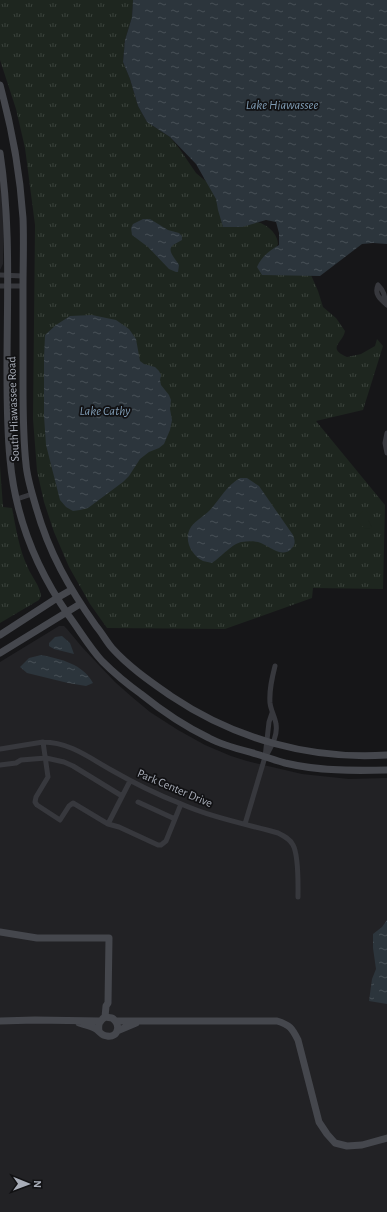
<svg xmlns="http://www.w3.org/2000/svg" width="387" height="1212" font-family="'Alegreya Sans',sans-serif">
<style>
.built{fill:#222225}
.grass{fill:url(#grass-tufts)}
.garden{fill:#1e261f}
.water{fill:url(#water-ripples)}
.lines{fill:none;stroke-linecap:round;stroke-linejoin:round}
.street{stroke:#37383d;stroke-width:5}
.secondary{stroke:#45474d;stroke-width:7}
.labels{text-anchor:middle;stroke-width:3.5;stroke-linejoin:round;paint-order:stroke}
.street-label{font-size:12px;fill:#a8adb8;stroke:#111113}
.water-label{font-size:13px;font-style:italic;fill:#7f9bb3;stroke:#111113}
</style>
<defs>
<pattern id="grass-tufts" width="24" height="20" patternUnits="userSpaceOnUse"><rect width="24" height="20" fill="#1e261f"/><path d="M3 7l-1-3M5 7V3M7 7l1-3M15 17l-1-3M17 17v-4M19 17l1-3" fill="none" stroke="#3c433d"/></pattern>
<pattern id="water-ripples" width="26" height="14" patternUnits="userSpaceOnUse"><rect width="26" height="14" fill="#2c353c"/><path d="M2 4q2-2 4 0t4 0M15 11q2-2 4 0t4 0" fill="none" stroke="#485056"/></pattern>
</defs>
<rect width="100%" height="100%" fill="#161618"/>
<path class="built" d="M0,174l4,36 -1,54 -3,6z
M59,626h5l3,3 15,18 14,15 19,20 17,15 18,15 28,18 27,15 26,11 16,5 55,13 47,5 38,-1v434h-387v-550z"/>
<path class="grass" d="M0,0h133l-1,17 -7,23 -2,22 7,17 8,27 9,16 23,15 9,11 17,25 6,5 55,44c10,2 21,12 21,22l-3,5 33,19 10,23 5,16 13,11 9,13c-2,12 -19,17 2,26l14,-3 14,-8 2,-7 6,7 -20,64 -47,11 69,84 -2,84 -70,-1 -1,10 -87,31 -118,-1 -17,-24 -21,-37 -15,-35 -10,-30 -7,-31 -4,-52 2,-194 -10,-77 -9,-39 -16,-49z
M0,466l3,41 9,1c4,20 7,41 16,60 4,9 12,18 13,28l-2,4 -39,23z"/>
<path class="garden" d="M363,511h3l2,2v7l4,7 -2,2 -6,-1 -8,-8v-3l3,-2z"/>
<path class="water" d="M133,0h254v244l-14,-1 -11,1 -42,32 -58,-1 -5,-8c5,-11 12,-16 22,-22v-12l-3,-11 -10,-2 -24,7h-19l-5,-17 -2,-11 -20,-35 -26,-27 -23,-15 -9,-16 -8,-27 -7,-17 2,-22 7,-23z
M143,219h7l18,11 11,3 3,3v4c-3,2 -6,3 -9,5 -7,6 3,14 6,20l-1,7h-2l-7,-3 -21,-22 -16,-12 -1,-7 2,-4z
M92,315l24,5 13,9 7,10 4,22 4,3 11,3 4,4 2,4 -1,5 1,5 8,10 2,5 -1,9 2,11 -2,10 -6,14 -5,4 -10,4 -9,7 -11,17 -6,6 -35,26 -8,2 -7,1 -7,-4 -6,-7 -14,-55 -2,-29v-57l1,-24 11,-10 14,-9z
M240,478h7l12,8 34,49c2,5 3,10 -2,14 -9,10 -23,-4 -33,-7 -5,-1 -11,-1 -16,0 -9,1 -21,15 -30,21 -3,-1 -6,-1 -9,-2 -12,-6 -20,-22 -12,-34 5,-7 13,-11 19,-17 11,-12 16,-24 30,-32z
M62,636l8,7 4,11 -20,-5 -5,-3v-3l6,-6z
M41,655c20,4 42,9 52,28l-7,3 -18,-3 -41,-10 -7,-6 9,-9z
M387,920v84l-18,-3 3,-22 4,-10 -3,-21v-14l9,-7z"/>
<g class="lines">
<path class="street" d="M0,275l23,1
M0,286h23
M385,303c0,-7 -1,-12 -7,-18 -4,9 2,14 9,20
M387,433l-2,10 2,10
M17,499l15,-5
M43,742l5,35 -12,20 -1,5 2,3 23,15 9,-14 4,-3 35,21 22,-43
M0,749l43,-7c27,0 48,17 70,29 21,12 43,23 66,32 31,14 66,21 99,30 6,3 12,6 15,12 6,11 5,39 5,52
M266,756c5,-9 12,-20 10,-32 -1,-7 -5,-13 -6,-21 -1,-13 2,-25 5,-37
M0,765l16,-2 5,-3 25,-2 18,4 9,4 49,30
M138,802l37,17
M108,824l11,3 39,18h3l5,-4 15,-37
M245,824l20,-67 4,-35 3,-9"/>
<path class="secondary" d="M0,85c12,43 20,88 23,133 1,23 0,47 0,71 0,31 0,63 0,94 0,27 0,54 3,81 1,14 6,29 10,43 13,46 33,81 60,119 6,7 10,15 16,22 17,19 39,34 59,48 64,43 139,64 216,59
M0,153c11,72 7,145 7,217 0,30 0,59 3,89 5,57 27,111 59,157 11,15 21,32 33,45 12,12 25,23 39,33 21,17 43,32 68,44 13,7 29,11 44,15 11,3 21,7 32,10 33,8 69,8 102,7
M0,635l57,-37 14,-8
M0,653l80,-49
M0,932l37,6h72l-1,65 -2,3 -1,11
M0,1021l35,-1 65,1
M117,1021h160c13,4 15,7 21,19l21,82 8,12 8,9 12,3 15,-1 25,-7
M79,1023c6,2 12,3 17,6 4,3 6,7 11,7 12,2 14,-12 5,-18l-7,-1c-6,4 -7,8 -6,14
M117,1031l19,-8"/>
</g>
<g class="labels">
<g class="street-label">
<text transform="translate(13 409) rotate(-92)" y="4">South Hiawassee Road</text>
<text transform="translate(175 788) rotate(23)" y="4">Park Center Drive</text>
</g>
<g class="water-label">
<text x="282" y="109">Lake Hiawassee</text>
<text x="105" y="415">Lake Cathy</text>
</g>
</g>
<g transform="translate(28 1184) rotate(91)" stroke="#111113" stroke-width="3" paint-order="stroke">
<path d="M0-3L7 15L0 10L-7 15Z" fill="#a8adb8"/>
<text y="-6" font-size="11" font-weight="bold" text-anchor="middle" fill="#a8adb8">N</text>
</g>
</svg>
